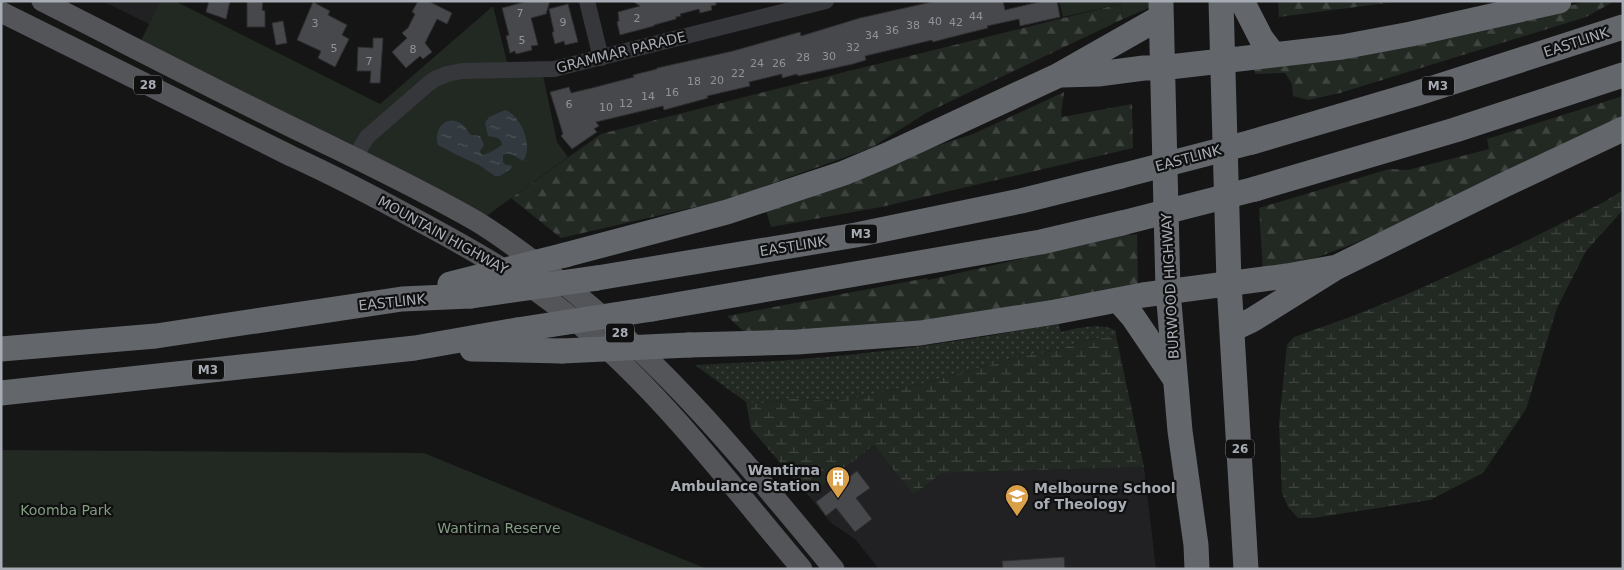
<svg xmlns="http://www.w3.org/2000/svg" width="1624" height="570" font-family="'DejaVu Sans',sans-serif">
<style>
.built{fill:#212123}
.forest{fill:url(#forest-firs)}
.wetland{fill:url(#wetland-marsh)}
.park{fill:#222822}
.garden{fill:url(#garden-dots)}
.water{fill:url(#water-ripples)}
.building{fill:#47484b;stroke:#2f2f32}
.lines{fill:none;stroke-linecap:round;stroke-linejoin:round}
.minor{stroke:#36373b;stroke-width:16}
.major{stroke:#535559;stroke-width:21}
.highway{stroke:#63666b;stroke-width:25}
.highway-bridge{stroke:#63666b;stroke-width:25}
.labels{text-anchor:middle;stroke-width:4.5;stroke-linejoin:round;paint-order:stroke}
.number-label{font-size:11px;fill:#90949a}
.shield{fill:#101011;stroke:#7a7e84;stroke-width:1}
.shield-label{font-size:12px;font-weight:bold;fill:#a8adb5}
.street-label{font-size:14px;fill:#a8adb5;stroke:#101011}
.poi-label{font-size:14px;font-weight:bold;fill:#a8adb5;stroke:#101011;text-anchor:end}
.park-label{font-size:14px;fill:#829d82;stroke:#101011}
</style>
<defs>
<pattern id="forest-firs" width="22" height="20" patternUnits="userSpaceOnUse" patternTransform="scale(1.25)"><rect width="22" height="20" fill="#222822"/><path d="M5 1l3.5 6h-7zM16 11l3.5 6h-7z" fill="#3f4440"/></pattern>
<pattern id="wetland-marsh" width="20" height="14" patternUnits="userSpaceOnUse" patternTransform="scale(1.25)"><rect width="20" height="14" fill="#222822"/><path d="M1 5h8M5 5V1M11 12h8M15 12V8" fill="none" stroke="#3f4440"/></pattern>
<pattern id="garden-dots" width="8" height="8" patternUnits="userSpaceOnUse" patternTransform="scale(1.25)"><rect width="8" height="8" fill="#222822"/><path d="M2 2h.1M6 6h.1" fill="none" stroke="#3f4440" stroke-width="1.8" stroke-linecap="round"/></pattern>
<pattern id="water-ripples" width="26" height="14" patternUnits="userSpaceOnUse" patternTransform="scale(1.25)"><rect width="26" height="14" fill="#323a3f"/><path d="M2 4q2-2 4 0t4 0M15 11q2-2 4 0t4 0" fill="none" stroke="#4d5458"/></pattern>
</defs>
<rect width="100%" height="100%" fill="#151516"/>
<path class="built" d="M103,1h57l-11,23z
M874,445l39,50 29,-22 202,-6 12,102h-277l-24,-30 -24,-16 -22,-27z"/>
<path class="forest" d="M1278,1h124l-123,16z
M1588,1h27l-29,16 -246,76 -32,7 -15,-4 -1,-12 -7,-11 -30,1 -1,-6 225,-39z
M1120,4l3,15 -197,94 -55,35 -145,52 -165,38 -50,-40 90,-64 175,-45z
M1064,92c0,9 -4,16 -2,25l70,-13 1,44 -252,59 -110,20 -6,-20 156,-56 52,-17z
M1623,96v24l-265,122 -64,24 -31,5 -4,-63 130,-39 19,1 81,-21 -2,-10z
M1130,234l1,1 6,-1 1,54 -154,28 -233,22 -24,-22 200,-38 1,2z"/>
<path class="wetland" d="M1623,190v20l-37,41 -29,57 -31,101 -43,64 -53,27 -117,18h-15l-10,-11 -6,-14 -3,-70 8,-78 7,-8 56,-20 55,-22 115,-51 84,-42z
M1116,336l28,131 -202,6 -29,22 -39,-50 -65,51 -58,-67 -5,-27 17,1 26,-5 45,3 31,-5 60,-13 100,-28 29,-4 33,-11z"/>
<path class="park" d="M160,1h15l205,103 113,-98 16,64h33l15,72 11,15 -90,65 -341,-173z
M1059,1h102v2l-38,16 -3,-15 -57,13z
M1,450l423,3 283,116h-706z"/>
<path class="garden" d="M1058,323l3,9c16,-4 41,-10 55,-1v5l-29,4 -33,11 -29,4 -100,28 -60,13 -31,5 -45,-3 -26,5 -17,-1 -51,-37c36,-2 72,-3 107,-6 86,-7 172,-19 256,-36z"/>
<path class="water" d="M505,110c16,5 29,37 18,51 -7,-4 -12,-10 -20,-6v7l3,3h5l1,3 -12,8h-5l-16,-11 -20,-9 -21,-11c-5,-14 7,-31 22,-22 5,2 7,8 11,12l9,1 4,9 -4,6 2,4c3,0 17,-7 20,-10 -1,-9 -8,-7 -14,-9l-3,-13 4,-6z"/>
<path class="building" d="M209,1h21l-4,18 -20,-7z
M247,1h16l-1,9 3,1v16h-18z
M418,1h10l24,12 -5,11 -10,-5 -12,24 7,9 -9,7 -3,-3 -14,12 -14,-16 15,-14 -5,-5 6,-5 7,-14 -3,-2z
M528,1h22l-4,13 -15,4 7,27 -7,1 1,4 -16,4 -1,-3 -5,2 -4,-17 3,-1 -7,-27z
M632,1h84v4l-5,1 1,4 -12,3 -1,-4 -19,5 1,2 -5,1v2l-22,6v1l-34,9 -3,-13 2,-1 -1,-9 22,-6z
M936,1h67l2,9 38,-9h14l3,16 -40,9 -1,-7 -32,7 1,2 -40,10 -15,4 -1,-2 -67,16 1,4 -13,4 -55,12 -1,-2 -15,4v-4l-33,8 1,4 -43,10 1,2 -44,12 -1,-4 -67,16 3,4 -5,3 3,3 -25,17 -11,-13 2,-2 -13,-42 19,-5 2,6 21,-5 42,-11 -1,-2 24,-6v-1l76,-17 67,-19 1,4 59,-18z
M313,2l17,9 -2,4 19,10 -5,10 7,4 -14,28 -17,-9 3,-7 -24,-11z
M568,4l10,38 -13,3 -1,-4 -9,3 -3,-12h2l-5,-23z
M283,21l4,22 -11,2 -4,-22z
M373,38h10l-3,45h-10l1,-12h-14l1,-24 15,1z
M857,471l13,17 -14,10 16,21 -17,13 -19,-24 -10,8 -10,-14z
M1064,557l1,12h-62l-1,-8z"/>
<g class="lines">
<path class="minor" d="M587,1l14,57
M355,157l12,-20 61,-53 7,-5 12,-5 15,-3 92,-2 272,-68"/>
<path class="major" d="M42,1c89,45 177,91 266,134 57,28 114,55 168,86 30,18 58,40 85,61 105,82 189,185 273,287
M1,12l290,144c44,20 86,42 128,65 65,35 121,67 176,117 77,68 140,152 207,231"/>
<path class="highway" d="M1221,1l8,282 17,286
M1242,1l19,37 13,17
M1161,4l7,287 12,140 16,114 1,24
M1062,75l36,-1 46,-6h17l181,-21 69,-13 148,-33
M1252,142l163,-48 208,-67
M1255,189l200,-59 168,-55
M565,255l162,-43 117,-39 43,-18 170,-79 104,-59
M597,278l259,-43 165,-34 100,-25
M1118,300l15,17 42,62
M652,309l389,-67 81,-19
M1233,329l19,-9 85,-53 167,-82 119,-56
M689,345l108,-3 123,-9 135,-21 88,-17 144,-19 50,-9
M1,349l155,-13 246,-37 68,-3
M472,349l90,2
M1,393l414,-45 102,-18"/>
<path class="highway-bridge" d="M1121,176l131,-34
M1122,223l133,-34
M450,284l115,-29
M470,296l127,-18
M517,330l135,-21
M562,351l127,-6"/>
</g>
<defs>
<g id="building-pin" transform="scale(1.25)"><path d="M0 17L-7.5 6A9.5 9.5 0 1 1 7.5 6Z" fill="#da9f49" stroke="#101011"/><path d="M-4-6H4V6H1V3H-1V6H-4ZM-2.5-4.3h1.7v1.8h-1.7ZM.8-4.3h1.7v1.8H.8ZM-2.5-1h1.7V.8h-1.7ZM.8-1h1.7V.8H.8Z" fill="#fff"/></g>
<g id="university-pin" transform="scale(1.25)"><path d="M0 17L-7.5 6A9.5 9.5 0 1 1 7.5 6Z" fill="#da9f49" stroke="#101011"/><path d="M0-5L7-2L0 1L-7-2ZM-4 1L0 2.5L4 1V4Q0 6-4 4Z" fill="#fff"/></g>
</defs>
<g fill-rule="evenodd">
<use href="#building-pin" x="838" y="478"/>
<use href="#university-pin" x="1017" y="496"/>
</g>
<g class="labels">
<g class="number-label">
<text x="520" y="17">7</text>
<text x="976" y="20">44</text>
<text x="637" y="22">2</text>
<text x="935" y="25">40</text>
<text x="563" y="26">9</text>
<text x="956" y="26">42</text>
<text x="315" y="27">3</text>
<text x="913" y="29">38</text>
<text x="892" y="34">36</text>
<text x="872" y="39">34</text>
<text x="522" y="44">5</text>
<text x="853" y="51">32</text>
<text x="334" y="52">5</text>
<text x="413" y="53">8</text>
<text x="829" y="60">30</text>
<text x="803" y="61">28</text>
<text x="369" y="65">7</text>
<text x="757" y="67">24</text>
<text x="779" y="67">26</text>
<text x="738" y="77">22</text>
<text x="717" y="84">20</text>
<text x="694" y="85">18</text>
<text x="672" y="96">16</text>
<text x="648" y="100">14</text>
<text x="626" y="107">12</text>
<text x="569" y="108">6</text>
<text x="606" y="111">10</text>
</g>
<g class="shield">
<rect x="134" y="75.5" width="28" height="19" rx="4"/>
<rect x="1422" y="76.5" width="32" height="19" rx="4"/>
<rect x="845" y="224.5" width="32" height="19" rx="4"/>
<rect x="606" y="323.5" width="28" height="19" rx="4"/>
<rect x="192" y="360.5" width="32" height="19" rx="4"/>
<rect x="1226" y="439.5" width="28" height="19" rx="4"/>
</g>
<g class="shield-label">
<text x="148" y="89">28</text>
<text x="1438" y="90">M3</text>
<text x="861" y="238">M3</text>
<text x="620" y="337">28</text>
<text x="208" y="374">M3</text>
<text x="1240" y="453">26</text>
</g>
<g class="street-label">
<text transform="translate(1576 42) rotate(-18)" y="5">EASTLINK</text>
<text transform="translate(621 52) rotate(-14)" y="5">GRAMMAR PARADE</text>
<text transform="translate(1188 158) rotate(-15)" y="5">EASTLINK</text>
<text transform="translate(443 235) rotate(29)" y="5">MOUNTAIN HIGHWAY</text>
<text transform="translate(793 246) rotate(-9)" y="5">EASTLINK</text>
<text transform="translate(1170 286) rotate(-93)" y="5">BURWOOD HIGHWAY</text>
<text transform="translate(392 302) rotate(-6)" y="5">EASTLINK</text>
</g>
<g class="poi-label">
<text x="820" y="475">Wantirna<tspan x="820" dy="16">Ambulance Station</tspan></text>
<text x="1034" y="493" text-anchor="start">Melbourne School<tspan x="1034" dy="16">of Theology</tspan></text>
</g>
<g class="park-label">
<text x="66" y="515">Koomba Park</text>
<text x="499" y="533">Wantirna Reserve</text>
</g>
</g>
<rect width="1624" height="570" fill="none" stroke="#a8adb5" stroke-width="5"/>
</svg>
